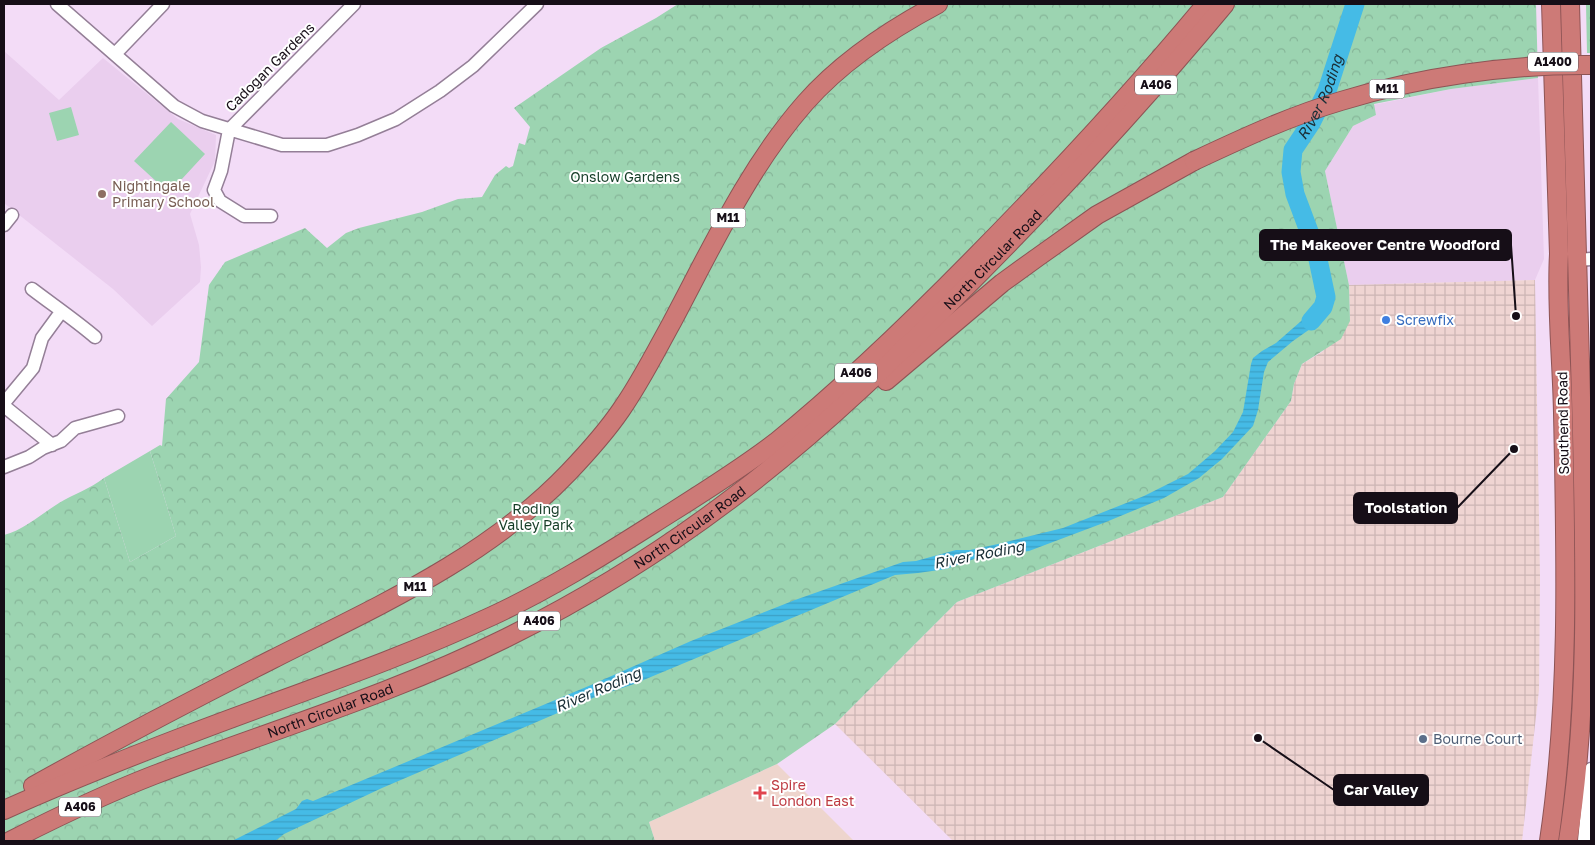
<svg xmlns="http://www.w3.org/2000/svg" width="1595" height="845" font-family="'Golos Text',sans-serif">
<style>
.built{fill:#eaceee}
.industrial{fill:url(#industrial-grid)}
.medical{fill:#eed5cd}
.grass{fill:#9cd4b1}
.forest{fill:url(#forest-crowns)}
.water{fill:url(#water-rules)}
.lines{fill:none;stroke-linecap:round;stroke-linejoin:round}
.river{stroke:#45bbe6;stroke-width:19}
.minor-casing{stroke:#947f97;stroke-width:15}
.highway-casing{stroke:#8d5455;stroke-width:20}
.minor{stroke:#fff;stroke-width:12}
.highway{stroke:#cd7a77;stroke-width:18}
.highway-bridge-casing{stroke:#8d5455;stroke-width:20;stroke-linecap:butt}
.highway-bridge{stroke:#cd7a77;stroke-width:18}
.education-dot{fill:#8d6e63;stroke:#fff;stroke-width:2}
.shop-dot{fill:#3f7fe0;stroke:#fff;stroke-width:2}
.service-dot{fill:#5c6f8a;stroke:#fff;stroke-width:2}
.health-dot{fill:#e0444e;stroke:#fff;stroke-width:2}
.labels{text-anchor:middle;stroke-width:4;stroke-linejoin:round;paint-order:stroke}
.shield{fill:#fff;stroke:#5c565d;stroke-width:1}
.shield-label{font-size:12px;font-weight:bold;fill:#160e17}
.street-label{font-size:14px;fill:#160e17;stroke:#fff}
.park-label{font-size:14px;fill:#153d27;stroke:#fff}
.education-label{font-size:14px;fill:#785e54;stroke:#fff;text-anchor:start}
.shop-label{font-size:14px;fill:#366cbe;stroke:#fff;text-anchor:start}
.service-label{font-size:14px;fill:#4e5e75;stroke:#fff;text-anchor:start}
.health-label{font-size:14px;fill:#be3a42;stroke:#fff;text-anchor:start}
.water-label{font-size:15px;font-style:italic;fill:#1a2e36;stroke:#fff}
.leader{fill:none;stroke:#160e17;stroke-width:2}
.callout-dot{fill:#160e17;stroke:#fff;stroke-width:2}
.callout{fill:#160e17;stroke:#160e17;stroke-width:2}
.callout-label{font-size:15px;text-anchor:middle;font-weight:bold;fill:#fff}
</style>
<defs>
<pattern id="industrial-grid" width="8" height="8" patternUnits="userSpaceOnUse" patternTransform="scale(1.25)"><rect width="8" height="8" fill="#efd4d2"/><path d="M0 4h8M4 0v8" fill="none" stroke="#ccb5b4"/></pattern>
<pattern id="forest-crowns" width="20" height="18" patternUnits="userSpaceOnUse" patternTransform="scale(1.25)"><rect width="20" height="18" fill="#9cd4b1"/><path d="M2 6a3 3 0 1 1 6 0M12 15a3 3 0 1 1 6 0" fill="none" stroke="#86b598"/></pattern>
<pattern id="water-rules" width="6" height="5" patternUnits="userSpaceOnUse" patternTransform="scale(1.25)"><rect width="6" height="5" fill="#45bbe6"/><path d="M0 2.5h6" fill="none" stroke="#3ca0c5"/></pattern>
</defs>
<rect width="100%" height="100%" fill="#f3dcf7"/>
<path class="built" d="M4,51l55,49 44,-42 75,61 38,16 -1,26 -25,53 9,31 2,22 -1,15 -48,44 -39,-37 -109,-86z
M1538,78l6,181 -9,21 -186,5 -24,-114 28,-45 23,-11 -3,-10 78,-16z"/>
<path class="industrial" d="M1535,280l5,298 -1,112 -17,151h-569l-118,-117 122,-122 266,-105 68,-96 3,-17 8,-20 20,-12 28,-32 -1,-35z"/>
<path class="medical" d="M777,764l77,77h-199l-6,-19z"/>
<path class="grass" d="M71,107l8,28 -22,6 -8,-28z
M171,122l34,32 -36,39 -35,-32z
M150,451l26,85 -46,26 -26,-84z"/>
<path class="forest" d="M678,4h858l2,74 -87,11 -77,15 2,11 -23,11 -28,45 24,114 1,36 -9,18 -39,25 -8,20 -3,17 -68,96 -266,105 -122,122 -58,40 -128,58 6,19h-651v-306c20,-5 37,-21 55,-32 15,-9 31,-14 45,-25l26,84 46,-26 -26,-85 10,-6 2,1 4,-47 33,-37 10,-77 16,-23 80,-34 22,20 19,-15 13,-5 63,-16 36,-13 24,-2 13,-22 11,-9 3,2 4,-2 6,-23 6,2 5,-18 -16,-19 87,-60 55,-30z
M1586,4h5v49h-4z"/>
<path class="water" d="M1333,299l-13,23 -27,19 -25,21 -4,10 -6,38 -5,16 -31,33 -23,19 -35,20 -58,24 -77,29 -52,7 -31,11 -28,4 -23,2 -261,109 -39,13 -213,91 -98,46 -9,7h-43l64,-32 6,-8 5,-2 6,2 278,-116 100,-44 104,-41 108,-38 13,-1 40,-11h14l28,-6 65,-16 81,-32 44,-22 27,-23 18,-19 10,-20 8,-48 2,-6 9,-7 14,-8 32,-28 9,-12z"/>
<g class="lines">
<path class="river" id="s1" d="M1311,321l12,-14 3,-10 -10,-47 -21,-56 -4,-22 2,-22 18,-27 16,-32 28,-87"/>
<g class="minor-casing">
<path id="minor" d="M57,4l117,102 28,15 80,24h45l31,-10 38,-16 44,-28 33,-25 64,-62
M115,54l48,-50
M229,130l125,-126
M229,130l-8,41 -7,19 6,11 24,15h27
M4,225l8,-10
M1577,260l14,-1
M32,289c21,16 43,31 63,48
M4,403l29,-35 9,-30 19,-26
M4,406l48,39
M4,467l25,-10 14,-9 18,-7 14,-13 43,-12
M1584,841l7,-72"/>
</g>
<g class="highway-casing">
<g id="highway">
<path d="M886,381l116,-98 36,-26 59,-42 97,-54"/>
<path d="M33,786c79,-44 159,-86 240,-127 105,-53 214,-101 296,-187 19,-20 37,-40 52,-62 19,-27 34,-57 50,-86 40,-75 77,-156 134,-221 37,-42 84,-73 133,-99"/>
<path d="M4,810c58,-26 118,-50 178,-73 104,-40 209,-74 310,-121 56,-26 109,-59 161,-92 41,-26 84,-52 123,-82 69,-56 133,-118 195,-181 82,-83 161,-168 235,-257"/>
<path id="s2" d="M10,841c47,-24 95,-47 144,-66 118,-45 239,-81 352,-137 81,-40 158,-88 230,-143 86,-65 164,-141 240,-218 87,-88 170,-178 249,-273"/>
<path d="M1549,841c21,-142 17,-285 14,-428 -1,-53 -7,-106 -4,-159l-8,-250"/>
<path d="M1568,841c21,-135 17,-271 14,-408 -4,-143 -8,-286 -12,-429"/>
</g>
</g>
<use href="#minor" class="minor"/>
<use href="#highway" class="highway"/>
<g class="highway-bridge-casing">
<path id="highway-bridge" d="M1194,161c47,-22 96,-45 147,-60 78,-24 169,-37 250,-36"/>
</g>
<use href="#highway-bridge" class="highway-bridge"/>
</g>
<circle class="education-dot" cx="102" cy="194" r="5"/>
<circle class="shop-dot" cx="1386" cy="320" r="5"/>
<circle class="service-dot" cx="1423" cy="739" r="5"/>
<path class="health-dot" d="M757.5 785.5h5v5h5v5h-5v5h-5v-5h-5v-5h5z"/>
<g class="labels">
<g class="shield">
<rect x="1528" y="52.5" width="50" height="19" rx="4"/>
<rect x="1135" y="75.5" width="42" height="19" rx="4"/>
<rect x="1369.5" y="79.5" width="35" height="19" rx="4"/>
<rect x="710.5" y="208.5" width="35" height="19" rx="4"/>
<rect x="835" y="363.5" width="42" height="19" rx="4"/>
<rect x="397.5" y="577.5" width="35" height="19" rx="4"/>
<rect x="518" y="611.5" width="42" height="19" rx="4"/>
<rect x="59" y="797.5" width="42" height="19" rx="4"/>
</g>
<g class="shield-label">
<text x="1553" y="66">A1400</text>
<text x="1156" y="89">A406</text>
<text x="1387" y="93">M11</text>
<text x="728" y="222">M11</text>
<text x="856" y="377">A406</text>
<text x="415" y="591">M11</text>
<text x="539" y="625">A406</text>
<text x="80" y="811">A406</text>
</g>
<g class="street-label">
<text transform="translate(270 67) rotate(-45)" y="5">Cadogan Gardens</text>
<text dy="5" stroke="none"><textPath href="#s2" startOffset="1156">North Circular Road</textPath></text>
<text transform="translate(1563 423) rotate(-91)" y="5">Southend Road</text>
<text dy="5" stroke="none"><textPath href="#s2" startOffset="751">North Circular Road</textPath></text>
<text dy="5" stroke="none"><textPath href="#s2" startOffset="346">North Circular Road</textPath></text>
</g>
<g class="park-label">
<text x="625" y="182">Onslow Gardens</text>
<text x="536" y="514">Roding<tspan x="536" dy="16">Valley Park</tspan></text>
</g>
<g class="education-label">
<text x="112" y="191">Nightingale<tspan x="112" dy="16">Primary School</tspan></text>
</g>
<g class="shop-label">
<text x="1396" y="325">Screwfix</text>
</g>
<g class="service-label">
<text x="1433" y="744">Bourne Court</text>
</g>
<g class="health-label">
<text x="771" y="790">Spire<tspan x="771" dy="16">London East</tspan></text>
</g>
<g class="water-label">
<text dy="5" stroke="none"><textPath href="#s1" startOffset="241">River Roding</textPath></text>
<text transform="translate(979 555) rotate(-11)" y="5">River Roding</text>
<text transform="translate(598 690) rotate(-23)" y="5">River Roding</text>
</g>
</g>
<path class="leader" d="M1516 316L1511 245M1514 449L1457 508M1258 738L1334 790"/>
<g class="callout-dot">
<circle cx="1516" cy="316" r="5"/>
<circle cx="1514" cy="449" r="5"/>
<circle cx="1258" cy="738" r="5"/>
</g>
<g class="callout">
<rect x="1260" y="230" width="251" height="30" rx="5"/>
<rect x="1354" y="493" width="103" height="30" rx="5"/>
<rect x="1334" y="775" width="94" height="30" rx="5"/>
</g>
<g class="callout-label">
<text x="1385" y="250">The Makeover Centre Woodford</text>
<text x="1406" y="513">Toolstation</text>
<text x="1381" y="795">Car Valley</text>
</g>
<rect width="1595" height="845" fill="none" stroke="#160e17" stroke-width="10"/>
</svg>
